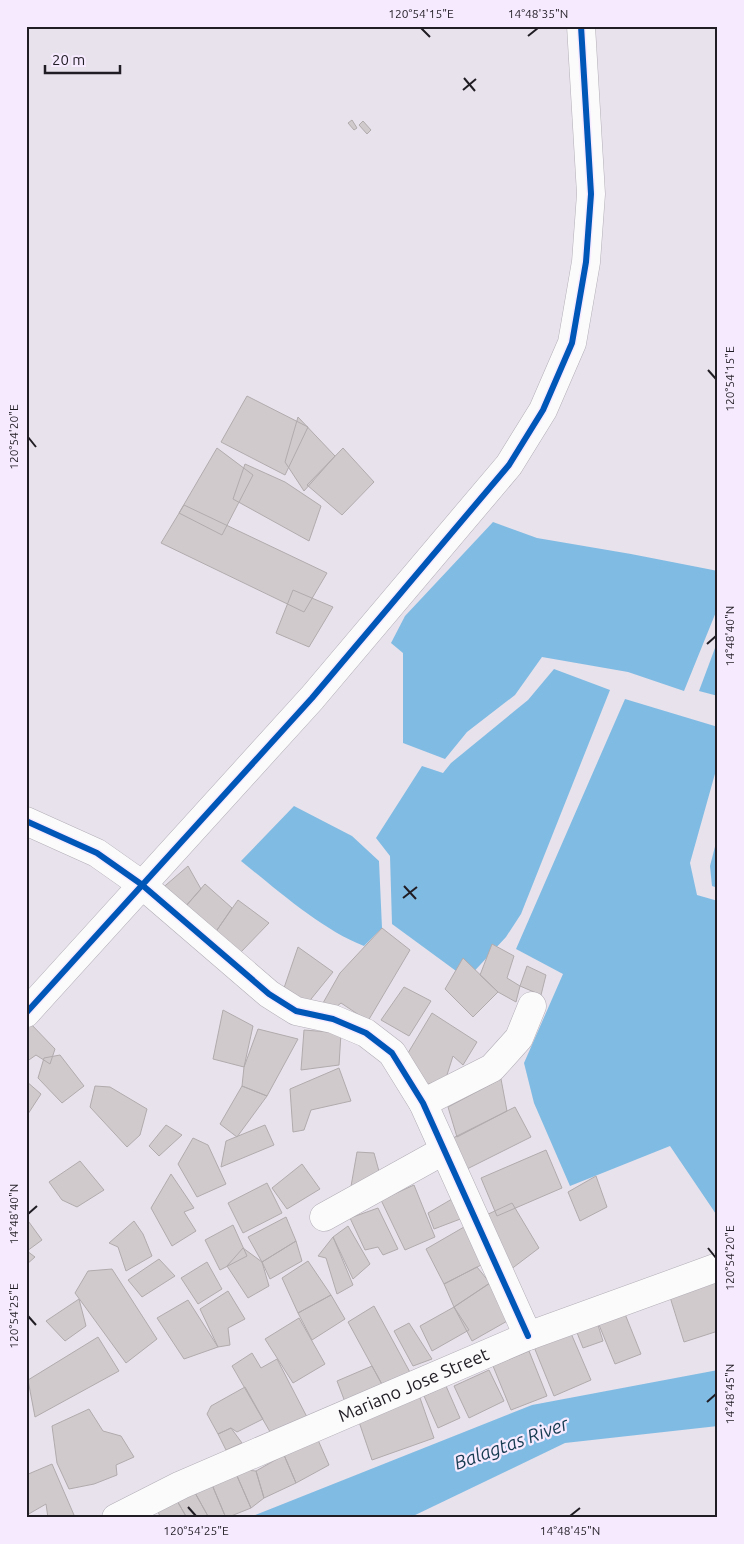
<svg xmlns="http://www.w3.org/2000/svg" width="744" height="1544" font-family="Ubuntu,sans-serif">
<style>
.water{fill:#80bbe3}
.building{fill:#d0cacc;stroke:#b1abad}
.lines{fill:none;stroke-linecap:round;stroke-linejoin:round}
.minor-casing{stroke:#b2aeb6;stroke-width:29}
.minor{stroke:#fcfbfc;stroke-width:28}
.cycleway-casing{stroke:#f6eaff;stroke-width:9}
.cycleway{stroke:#0057b8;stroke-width:6}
.ticks{fill:none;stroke:#211d24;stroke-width:2}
.labels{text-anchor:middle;stroke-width:4.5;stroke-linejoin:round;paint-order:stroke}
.street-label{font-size:18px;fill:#211d24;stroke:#f6eaff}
.water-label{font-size:19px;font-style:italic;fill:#173c52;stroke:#f6eaff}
.neatline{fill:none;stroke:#211d24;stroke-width:2}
.ticks-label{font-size:12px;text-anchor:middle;fill:#211d24}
</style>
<rect width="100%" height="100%" fill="#e8e2ec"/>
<path class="water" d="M493,522l44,16 94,16 87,17v36l-34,84 -56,-19 -86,-15 -27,38 -48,37 -22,27 -42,-16v-90l-12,-10 14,-27z
M718,640v56l-19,-5z
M554,669l56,21 -89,224 -15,23 -39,42 -75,-55 -2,-68 -14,-18 46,-72 21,7 8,-10 77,-63z
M625,699l93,28v36l-28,100 7,32 21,6v316l-48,-71 -100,40 -36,-83 -10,-40 39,-89 -47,-25z
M294,806l58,30 27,25 3,67 -18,18c-42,-16 -88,-57 -123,-85z
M718,835v53l-6,-2 -2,-20z
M718,1370v56l-153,17 -156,75h-161l284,-113z"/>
<path class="building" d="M352,120l5,8 -3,2 -6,-7z
M363,121l8,9 -4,4 -8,-9z
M247,396l61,31 -23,48 -64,-33z
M298,417l37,39 -31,35 -19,-29z
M217,448l36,27 -31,60 -43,-22z
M343,448l31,34 -32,33 -35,-30z
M245,464l40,18 36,24 -12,35 -76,-42z
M184,505l143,68 -23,39 -143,-69z
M293,590l40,17 -24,40 -33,-14z
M188,866l13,23 -15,17 -27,-15z
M205,884l27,24 -17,25 -37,-18z
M238,900l31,23 -29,30 -25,-20z
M382,928l28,22 -42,71 -27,-18 -6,5 -12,-5 17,-30z
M492,944l22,12 -7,22 13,8 -4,16 -18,-10 -18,-17z
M298,947l35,25 -26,32 -23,-16z
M463,958l35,34 -25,25 -28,-28z
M527,966l19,9 -5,20 -21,-9z
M404,987l27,14 -22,35 -28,-16z
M223,1010l30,16 -9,41 -31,-8z
M432,1013l45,29 -14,23 -10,-9 -7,22 -20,7 -18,-32z
M29,1022l26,27 -5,15 -14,-9 -10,7v-37z
M258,1029l40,10 -31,57 -25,-10 2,-19z
M304,1030l37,3 -2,32 -38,5z
M60,1055l24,31 -22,17 -24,-25 6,-20z
M339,1068l12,33 -40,9 -7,20 -11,2 -3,-43z
M501,1079l6,32 -50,26 -9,-30z
M26,1081l15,13 -15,23z
M95,1086l15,1 37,22 -7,26 -13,12 -37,-40z
M242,1086l25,10 -30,41 -17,-13z
M515,1107l16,30 -68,34 -14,-31z
M166,1125l16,10 -23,21 -10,-10z
M265,1125l9,20 -53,22 5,-26z
M193,1138l15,7 18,39 -29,13 -19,-33z
M546,1150l16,38 -65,28 -16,-38z
M357,1152l17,1 6,22 -30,17z
M80,1161l24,29 -27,17 -15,-7 -13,-18z
M302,1164l18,25 -33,20 -15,-21z
M171,1174l23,34 -10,4 12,19 -24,15 -21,-38z
M596,1176l11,31 -27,14 -12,-29z
M267,1183l15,30 -39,20 -15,-30z
M414,1185l21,52 -30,13 -24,-50z
M452,1199l11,19 -29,11 -6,-16z
M512,1203l27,45 -29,22 -28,-53z
M378,1208l20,41 -15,6 -5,-8 -13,3 -15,-32z
M286,1217l10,24 -34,21 -14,-25z
M26,1218l16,22 -15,11 8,6 -9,8z
M134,1221l9,13 9,22 -26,15 -8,-24 -9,-4z
M233,1225l14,31 -27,14 -15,-30z
M348,1226l22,38 -17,15 -20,-42z
M464,1227l19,37 -39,20 -18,-35z
M333,1237l20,48 -16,9 -11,-36 -8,-2z
M296,1241l6,20 -32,18 -8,-17z
M243,1248l19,14 7,24 -21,12 -21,-32z
M159,1259l16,17 -33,21 -14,-17z
M308,1261l23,34 -33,18 -16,-35z
M207,1262l15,27 -24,15 -17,-26z
M477,1267l13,16 -36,24 -10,-23z
M112,1269l45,70 -31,24 -51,-70 13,-22z
M718,1281v50l-34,11 -14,-45z
M490,1283l19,37 -37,21 -18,-34z
M228,1291l17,28 -17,9 2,17 -12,2 -18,-38z
M331,1295l14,24 -33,21 -14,-27z
M79,1299l7,27 -21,15 -19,-20z
M188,1300l30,47 -34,12 -27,-41z
M374,1306l38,70 -28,12 -36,-66z
M454,1307l15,23 -37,21 -12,-25z
M623,1309l18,45 -26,10 -18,-44z
M299,1318l26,46 -32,19 -28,-44z
M597,1322l6,19 -20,7 -7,-18z
M409,1323l23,36 -19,7 -19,-35z
M570,1331l21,49 -37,16 -20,-49z
M98,1337l21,34 -84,46 -7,-37z
M529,1351l18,45 -36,14 -18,-44z
M252,1353l9,15 16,-9 31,60 -35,18 -41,-71z
M372,1366l12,22 -39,14 -8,-21z
M489,1370l15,31 -35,17 -15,-32z
M446,1386l14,32 -22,10 -14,-32z
M245,1387l18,32 -26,13 -6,-4 -13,6 -11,-20 4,-8z
M419,1395l15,43 -62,22 -15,-44z
M89,1409l14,22 18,5 13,21 -18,8 1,10 -23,9 -25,5 -12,-26 -5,-37z
M231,1428l11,15 -16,7 -8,-16z
M318,1440l11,25 -33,18 -12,-28z
M284,1455l12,28 -32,15 -8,-27z
M52,1464l22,51 -6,3h-20l-2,-14 -19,11 -1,-40z
M234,1469l17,39 -25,10 -16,-38z
M234,1469l22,2 8,27 -13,10z
M210,1480l16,38h-17l-15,-27z
M194,1491l15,27h-22l-11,-19z
M176,1499l11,19h-26l-4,-8z"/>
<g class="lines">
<g class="minor-casing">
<g id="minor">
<path d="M26,821l71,32 44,31 128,110 27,17 37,8 33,14 26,20 31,50 105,233"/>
<path d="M26,1013l286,-315 197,-233 34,-55 29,-67 14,-81 5,-68 -10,-168"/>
<path d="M423,1103l69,-35 27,-30 13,-32"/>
<path d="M324,1217l119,-66"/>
<path id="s1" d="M116,1518l65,-33 347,-149 190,-69"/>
</g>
</g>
<use href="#minor" class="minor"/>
<g class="cycleway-casing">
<path id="cycleway" d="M26,821l71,32 44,31 128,110 27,17 37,8 33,14 26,20 31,50 105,233
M26,1013l286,-315 197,-233 34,-55 29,-67 14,-81 5,-68 -10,-168"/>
</g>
<use href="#cycleway" class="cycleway"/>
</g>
<path class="ticks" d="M421,28l9,9M528,36l10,-8M464,78l11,13M463,90l13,-11M708,370l8,9M28,437l8,10M707,644l9,-8M404,886l12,13M403,898l14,-11M28,1214l9,-8M708,1248l8,10M28,1316l8,9M707,1402l9,-8M188,1507l8,9M570,1516l10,-8"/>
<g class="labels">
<g class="street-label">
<text dy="6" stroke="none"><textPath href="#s1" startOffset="326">Mariano Jose Street</textPath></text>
</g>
<g class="water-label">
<text transform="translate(511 1443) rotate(-20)" y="7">Balagtas River</text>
</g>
</g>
<rect width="744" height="1544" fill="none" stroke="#f6eaff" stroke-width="55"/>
<path d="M45 65v8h75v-8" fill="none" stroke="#211d24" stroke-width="2.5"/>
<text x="52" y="65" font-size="15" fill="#211d24" stroke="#f6eaff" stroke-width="4" paint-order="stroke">20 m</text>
<rect x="28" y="28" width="688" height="1488" class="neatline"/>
<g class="ticks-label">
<text x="421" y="18">120°54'15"E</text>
<text x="538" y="18">14°48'35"N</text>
<text transform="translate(730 379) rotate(-90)" y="4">120°54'15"E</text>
<text transform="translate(14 437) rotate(-90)" y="4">120°54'20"E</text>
<text transform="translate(730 636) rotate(-90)" y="4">14°48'40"N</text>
<text transform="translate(14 1214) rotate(-90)" y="4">14°48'40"N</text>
<text transform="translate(730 1258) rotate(-90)" y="4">120°54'20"E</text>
<text transform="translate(14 1316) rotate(-90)" y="4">120°54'25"E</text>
<text transform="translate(730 1394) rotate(-90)" y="4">14°48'45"N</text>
<text x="196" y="1535">120°54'25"E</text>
<text x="570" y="1535">14°48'45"N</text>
</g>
</svg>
